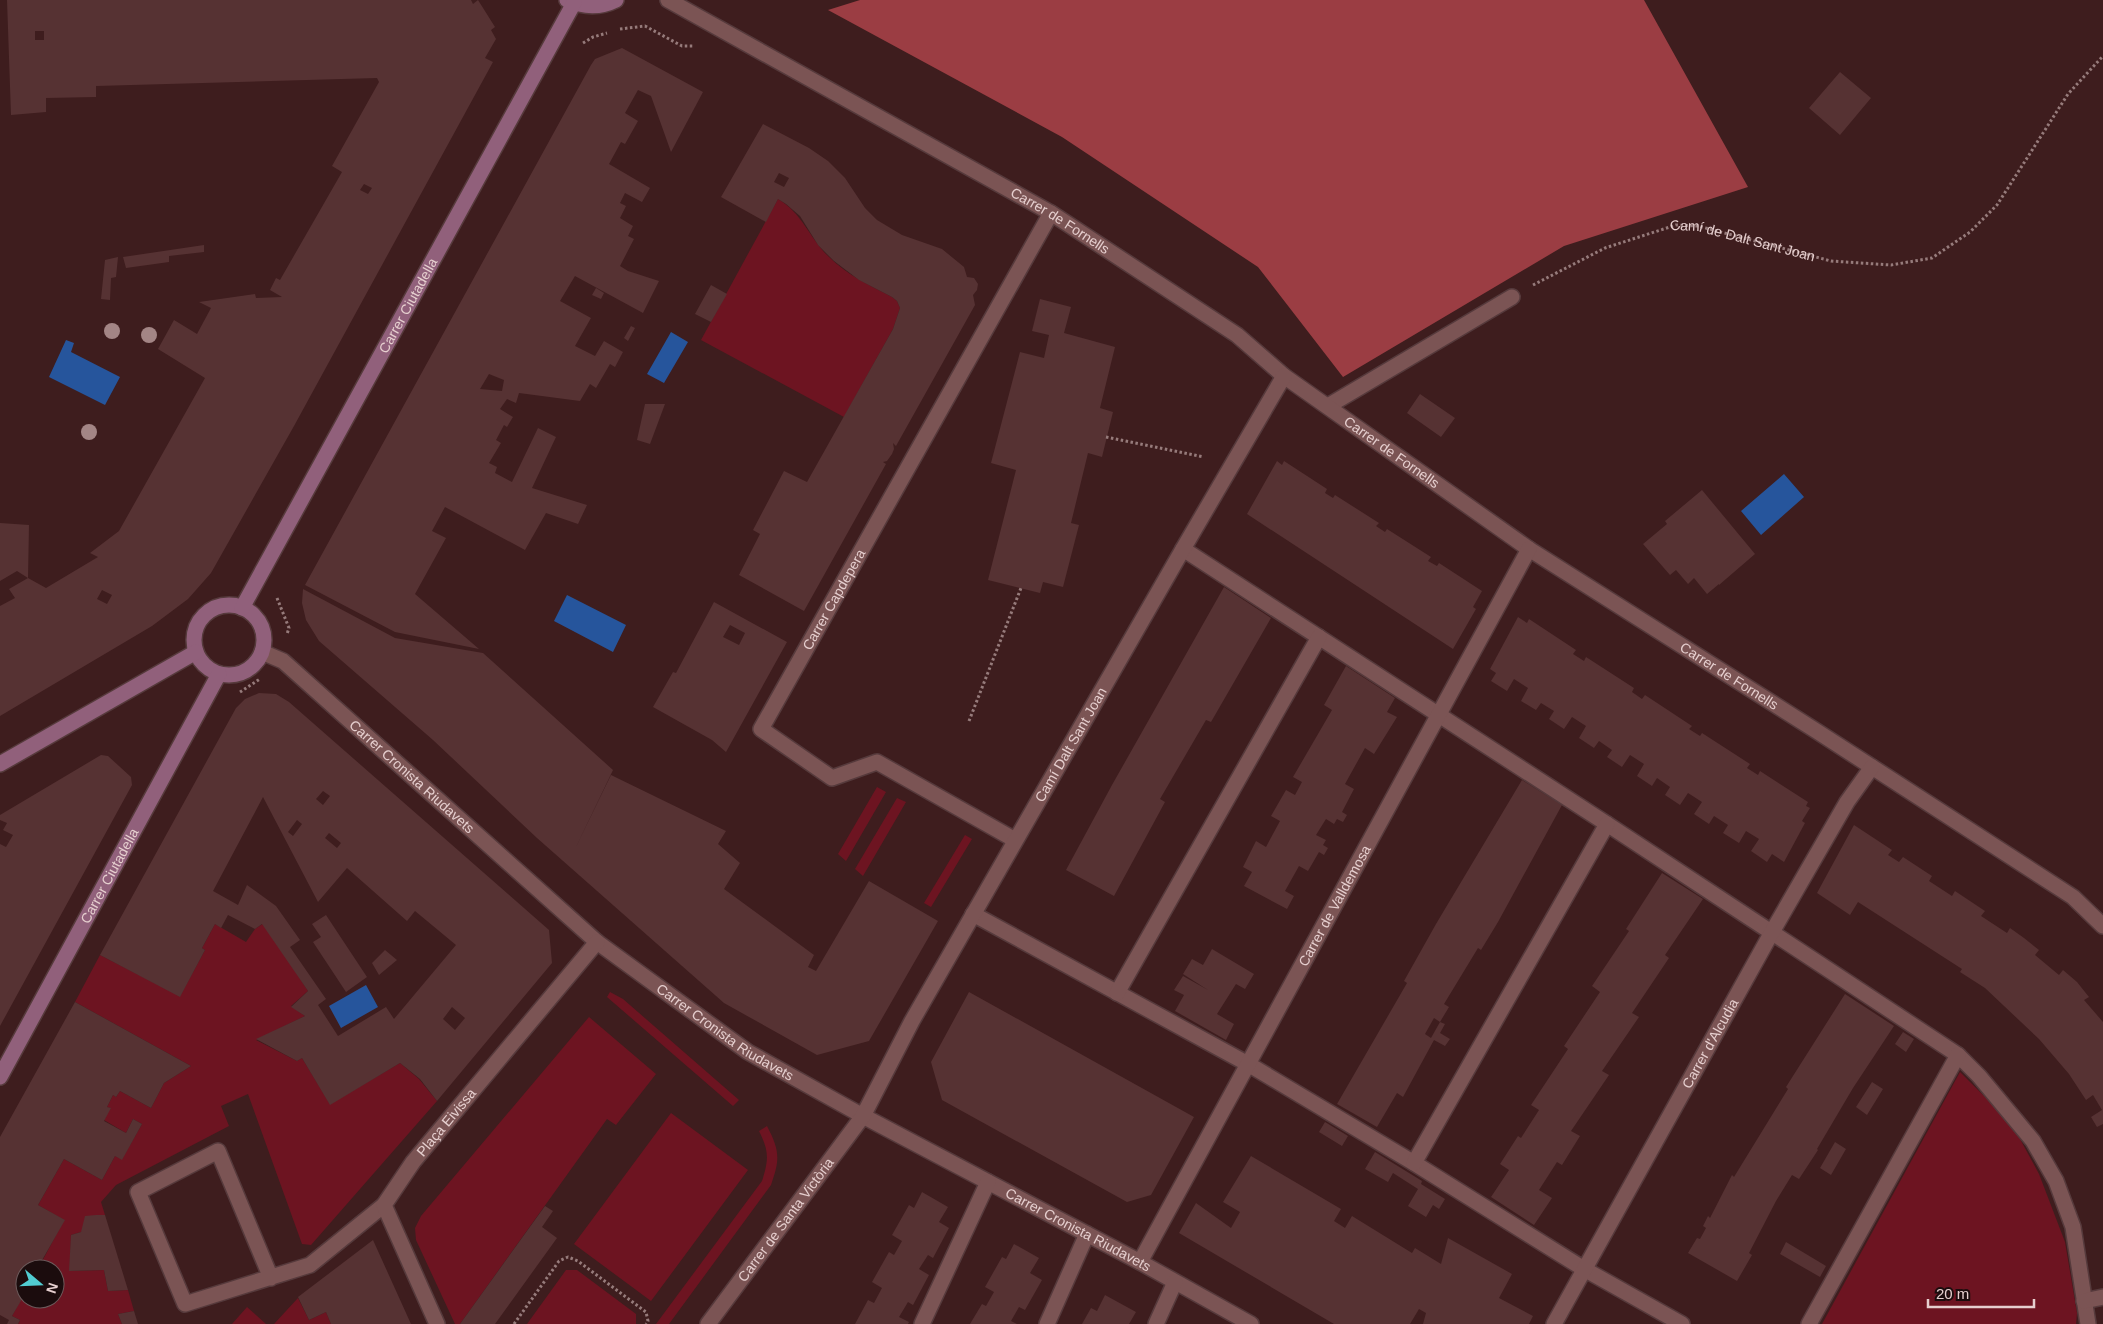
<svg xmlns="http://www.w3.org/2000/svg" width="2103" height="1324" font-family="Arial,sans-serif">
<style>
.green{fill:#6d1421}
.forest{fill:#9b3d43}
.water{fill:#26559c}
.building{fill:#563233;fill-rule:evenodd}
.lines{fill:none;stroke-linecap:round;stroke-linejoin:round}
.lane-casing{stroke:#563a3c;stroke-width:18}
.street-casing{stroke:#563a3c;stroke-width:18}
.secondary-casing{stroke:#563a3c;stroke-width:18}
.path{stroke:#967b7b;stroke-width:3;stroke-dasharray:2.5 2.5;stroke-linecap:butt}
.lane{stroke:#7b5454;stroke-width:15}
.street{stroke:#7b5454;stroke-width:15}
.secondary{stroke:#91607b;stroke-width:15}
.tree{fill:#a38585}
.labels{text-anchor:middle;stroke-width:5;stroke-linejoin:round;paint-order:stroke}
.street-label{font-size:14px;fill:#e6cfcf;stroke:#1b0c0d}
</style>
<rect width="100%" height="100%" fill="#3e1d1e"/>
<path class="green" d="M778,199c24,14 31,38 50,57 19,19 41,29 64,41l5,4 3,7 -7,21 -49,88 -143,-77z
M877,787l9,5 -40,69 -8,-7z
M897,798l9,4 -43,74 -8,-7z
M965,835l7,4 -41,68 -7,-4z
M264,923l44,68 -17,15 14,10 -49,24 41,21 5,-3 28,46 70,-41 19,16 18,22 -126,144 -9,-1 -54,-150 -27,12 8,20 -113,59 -15,17 4,13 -24,17 -10,3 -1,36 34,-1 4,21 20,-1 6,21 -16,3 4,10h-104l2,-4 -8,-4 12,-22 1,5h30v-30h-17l26,-49 -26,-15 26,-46 38,21 13,-24 7,3 20,-35 -9,-5 -7,14 -22,-13 6,-12 -3,-1 6,-12 3,2 4,-6 31,17 13,-25 27,-17 -116,-64 25,-47 80,41 25,-46 -3,-2 13,-24 31,18 9,-13z
M610,992l13,7 116,101 -6,6 -126,-109z
M589,1017l67,57 -40,51 -9,-6 -147,205h-5l-39,-84 -1,-12 6,-12z
M1960,1072l36,36 24,31 19,35 26,68 12,71 -1,11h-254z
M671,1113l77,57 -97,131 -77,-57z
M767,1126c13,25 13,33 4,59l-102,139h-13l106,-143c7,-22 7,-30 -3,-50z
M566,1270h11l59,44v10h-109z
M298,1298l11,22 17,-8 5,12h-57z
M247,1307l19,17h-34z"/>
<path class="forest" d="M860,0h784l104,187 -184,59 -221,131 -85,-110 -196,-130 -234,-127z"/>
<path class="water" d="M671,332l17,10 -24,41 -17,-9z
M66,340l8,3 -3,9 49,25 -15,28 -56,-28z
M1784,474l20,23 -43,38 -20,-24z
M567,595l59,30 -13,27 -59,-31z
M366,985l12,22 -37,21 -12,-22z"/>
<path class="building" d="M7,0h464l2,4 5,-4 17,27 -4,3 5,9 -11,19 8,4 -199,364 -83,147 -23,26 -36,27 -152,90v-110l15,-8 -6,-9 19,-11 18,10 52,-31 -8,-4 29,-22 86,-153 -47,-29 16,-29 23,14 14,-26 -12,-6 56,-8 1,4 26,-1 -12,-7 6,-12 4,2 62,-108 -10,-6 47,-84 -2,-4 -281,8v11l-50,1v14l-35,3zM35,31h9v9h-9zM364,184l8,4 -4,6 -8,-4zM102,590l10,5 -5,9 -10,-5z
M622,48l81,44 -32,60 -20,-56 -13,-6 -13,23 13,8 -13,23 -4,-2 -12,22 41,24 -8,14 -17,-9 -5,10 6,3 -6,12 13,8 -5,10 6,3 -14,27 8,5 31,10 -16,32 -68,-37 -15,25 31,17 -16,28 20,10 9,-15 19,11 -8,15 -5,-3 -14,24 -6,-4 -10,17 -61,-8 -3,10 -9,-4 -7,10 13,8 -6,10 -3,-2 -8,15 5,3 -12,20 8,4 -2,6 17,9 26,-54 18,9 -24,51 55,17 -9,19 -32,-11 -21,37 -80,-43 -13,24 14,7 -31,56 64,55 -84,-17 -90,-47 286,-520 4,-6zM489,374l15,6 -2,11 -22,-2z
M1840,72l31,26 -31,37 -31,-27z
M763,124l46,24 19,13 17,17 20,30 12,12 25,15 40,14 22,18 3,10 7,1 4,6 -1,6 -4,5 2,10 -79,141 -3,-3 1,6 -2,5 -5,7 -4,1 3,2 -82,147 -65,-36 21,-41 -7,-4 31,-59 23,11 86,-153 7,-21 -3,-7 -5,-4 -33,-17 -25,-19 -16,-16 -18,-29 -14,-12 -8,-5 -12,23 -45,-25zM779,173l10,5 -5,9 -10,-5z
M204,245v7l-35,4v6l-43,6 -3,-11z
M118,257l-2,20 -5,1 -1,22 -9,-1 4,-39z
M711,285l16,9 -16,28 -16,-8z
M596,288l8,5 -3,6 -9,-4z
M1040,299l31,8 -7,26 51,14 -15,61 13,4 -11,45 -14,-4 -17,70 8,2 -16,62 -20,-5 -3,11 -52,-13 28,-110 -25,-7 29,-111 24,6 5,-23 -17,-4z
M631,326l4,2 -7,13 -4,-3z
M1420,394l35,24 -14,19 -34,-24z
M645,404h20l-15,40 -13,-4z
M1277,461l5,4 2,-4 43,28 -2,4 8,5 2,-3 44,28 -3,3 9,6 2,-3 44,28 -3,4 9,5 2,-3 43,28 -9,16 3,2 -23,40 -206,-135z
M1702,490l53,64 -36,31v-1l-12,10 -13,-16 -6,6 -12,-14 -6,5 -27,-31 24,-20 -2,-3z
M0,523l29,2 -1,53 -11,-7 -17,10z
M1224,587l47,31 -60,104 -5,-2 -46,79 5,3 -51,94 -48,-26 46,-85z
M303,589l92,49 88,15 130,117 -39,81 37,-76 115,56 -8,13 22,19 -16,26 90,66 -6,12 8,4 53,-90 69,40 -69,120 -52,14 -93,-52 -187,-165 -104,-98 -114,-99 -13,-21 -4,-17z
M714,602l73,40 -61,110 -14,-12 -59,-33 20,-35 3,1zM730,625l15,8 -6,12 -16,-8z
M1518,617l9,6 2,-4 47,31 -3,4 11,7 2,-4 48,31 -2,4 10,7 3,-4 47,31 -3,3 11,7 2,-3 48,31 -3,4 11,7 2,-4 48,31 -2,4 4,2 -8,13 3,2 -21,39 -12,-8 -5,8 -16,-11 8,-12 -13,-8 -7,12 -16,-10 5,-8 -14,-9 -5,8 -15,-10 8,-12 -14,-9 -8,12 -15,-10 5,-8 -13,-9 -5,8 -15,-10 7,-12 -14,-9 -8,12 -15,-10 5,-7 -13,-9 -5,7 -15,-10 7,-12 -14,-9 -8,12 -15,-10 5,-8 -13,-8 -5,7 -15,-9 7,-13 -14,-9 -7,12 -16,-10 5,-8 -6,-4z
M1346,666l49,32 -8,14 10,5 -23,37 -9,-6 -20,36 9,5 -12,23 5,3 -4,7 -6,-3 -3,5 -8,-5 -10,16 10,5 -3,5 5,3 -4,7 -5,-3 -11,19 -9,-5 -14,25 9,5 -7,13 -43,-23 8,-14 -9,-5 13,-26 10,6 14,-26 -9,-5 15,-26 9,5 7,-13 -9,-5 39,-67 -8,-5z
M259,693l17,1 13,8 260,228 3,33 -115,138 -17,-22 -20,-16 -70,42 -28,-47 -5,3 -41,-22 49,-23 -14,-9 17,-16 -46,-67 -7,5 -27,-14 -7,13 -6,-4 -13,24 3,2 -25,47 -80,-42 136,-247 9,-9zM323,791l7,5 -7,9 -7,-6zM263,797l55,105 29,-34 60,53 8,-10 41,34 -62,74 -8,-12 -48,29 -20,-31 8,-6 -36,-52 10,-7 -24,-34 -29,-21 -9,20 -25,-14zM297,820l5,4 -9,12 -5,-4zM329,833l12,10 -4,5 -12,-10zM452,1007l13,11 -10,12 -12,-11z
M101,755l7,1 23,21 1,8 -132,241v-182l6,3 7,-12 -10,-5 4,-7 -7,-3v-5z
M1522,780l40,25 -64,117 -17,28 -3,-2 -34,56 5,3 -9,15 5,2 -5,9 10,6 -5,7 -11,-6 -31,57 -6,-4 -20,34 -40,-23 70,-121 -3,-2 32,-57zM1434,1018l6,4 -9,16 -6,-4z
M1854,825l38,25 -4,5 11,7 4,-5 29,19 -3,5 23,15 3,-5 30,20 -4,5 26,17 3,-5 14,10 15,12 -4,5 24,20 4,-5 14,12 12,15 -5,3 19,22v102l-6,3 -6,-10 11,-7 -9,-15 -7,5 -17,-26 -30,-35 -54,-51 -25,-16 2,-3 -104,-67 -8,13 -33,-22z
M1662,873l41,26 -38,56 4,3 -37,55 7,4 -37,54 7,4 -38,56 9,5 -18,29 -5,-3 -18,28 13,8 -18,27 -43,-28 18,-27 -9,-6 18,-28 3,2 18,-28 -8,-5 37,-56 -4,-3 36,-54 -8,-6 37,-55 -3,-2z
M326,915l41,62 -21,15 -33,-50 8,-5 -9,-13z
M1212,949l42,25 -9,15 -9,-5 -19,30 17,10 -8,16 -51,-29 9,-16 -10,-5 9,-14 25,14 -25,-16 9,-15 11,6z
M385,950l12,10 -18,15 -7,-12z
M969,992l225,125 -43,78 -24,7 -185,-102 -11,-38z
M1845,994l49,32 -41,62 -36,61 1,1 -19,29 -7,-4 -16,26 -27,52 3,2 -15,26 -49,-28 9,-15 3,1 6,-11 -3,-2 5,-10 2,2 22,-43 2,2 54,-88 -2,-2z
M75,1002l116,64 -27,17 -13,25 -31,-17 -4,6 -3,-2 -6,12 4,1 -7,13 22,12 7,-14 9,5 -20,36 -7,-4 -13,24 -38,-21 -26,46 27,15 -28,49h-12v25l-13,22 8,4 -2,4h-11l2,-4 -9,-5v-178z
M1903,1032l11,7 -8,13 -11,-8z
M1872,1082l11,7 -16,26 -11,-8z
M1325,1122l23,14 -6,10 -23,-14z
M1835,1142l11,7 -15,26 -11,-7z
M1375,1152l47,29 -1,3 24,15 -6,10 -6,-4 -7,12 -18,-11 10,-17 -25,-16 -5,9 -23,-13z
M1251,1156l90,53 -7,12 11,7 7,-12 60,37 3,-5 26,16 7,-26 64,36 -13,24 34,18 -4,8h-106l3,-11 -7,-4 -9,15h-76l-155,-91 17,-30 35,25 9,-16 -17,-10z
M922,1192l26,15 -9,15 10,6 -16,30 -5,-3 -9,14 10,6 -16,30 -5,-3 -9,15 10,5 -1,2h-53l13,-24 6,3 8,-15 -10,-6 17,-30 5,3 8,-14 -10,-6 17,-30 5,3z
M545,1206l8,5 -11,16 15,11 -62,86h-35z
M96,1215h9l23,75 -20,1 -4,-21 -35,1 2,-36 10,-3 4,-16z
M373,1240l38,84h-80l-5,-12 -17,8 -11,-23z
M1786,1242l40,24 -6,11 -40,-23z
M1014,1244l25,14 -9,15 12,7 -17,30 -6,-3 -8,14 6,3h-47l12,-20 4,2 8,-14 -9,-5 17,-30 4,2z
M1105,1295l31,17 -7,12h-47l9,-16 6,3z
M134,1311l4,13h-16l-4,-10z"/>
<g class="lines">
<g class="lane-casing">
<path id="lane" d="M1328,406l184,-109"/>
</g>
<g class="street-casing">
<g id="street">
<path id="s2" d="M668,0l383,213 186,122 47,41 245,173 289,183 255,165 30,29"/>
<path d="M1183,549l424,275 351,231 21,21 54,65 23,40 17,46 15,97"/>
<path id="s3" d="M262,652l21,9 314,281 151,110 115,64 277,146 111,62"/>
<path id="s4" d="M1015,840l-138,-78 -45,16 -71,-49 290,-516"/>
<path d="M973,914l275,150 166,99 170,106 98,55"/>
<path d="M1117,993l202,-356"/>
<path d="M1414,1163l193,-339"/>
<path id="s5" d="M1140,1262l389,-713"/>
<path d="M271,1278l-53,-127 -80,41 47,112 125,-39 74,-60"/>
<path d="M2084,1301l19,-4"/>
<path id="s6" d="M437,1324l-53,-119 29,-43 184,-220"/>
<path id="s7" d="M708,1324l155,-208 49,-95 271,-472 101,-173"/>
<path d="M922,1324l66,-142"/>
<path d="M1047,1324l40,-90"/>
<path d="M1156,1324l19,-42"/>
<path id="s8" d="M1554,1324l218,-392 75,-130 25,-35"/>
<path d="M1809,1324l149,-269"/>
</g>
</g>
<g class="secondary-casing">
<g id="secondary">
<path d="M567,0c16,7 33,8 49,0"/>
<circle cx="229" cy="640" r="35"/>
<path id="s9" d="M242,608l332,-605"/>
<path d="M0,764l196,-112"/>
<path id="s10" d="M0,1077l219,-403"/>
</g>
</g>
<g class="path">
<path d="M620,29l25,-3 37,20h11"/>
<path d="M583,43l10,-6 14,-4"/>
<path id="s1" d="M1533,285l72,-37 71,-23 22,1 133,35 60,4 41,-7 38,-26 27,-27 71,-111 35,-38"/>
<path d="M1106,437l98,20"/>
<path d="M277,598l12,30 -2,6"/>
<path d="M240,692l20,-13"/>
<path d="M969,721l52,-133"/>
<path d="M514,1324l45,-63 9,-4 10,4 68,51 2,9 -2,3"/>
</g>
<use href="#lane" class="lane"/>
<use href="#street" class="street"/>
<use href="#secondary" class="secondary"/>
</g>
<g class="tree">
<circle cx="112" cy="331" r="8"/>
<circle cx="149" cy="335" r="8"/>
<circle cx="89" cy="432" r="8"/>
</g>
<g class="labels">
<g class="street-label">
<text dy="5" stroke="none"><textPath href="#s2" startOffset="450">Carrer de Fornells</textPath></text>
<text dy="5" stroke="none"><textPath href="#s1" startOffset="224">Camí de Dalt Sant Joan</textPath></text>
<text dy="5" stroke="none"><textPath href="#s9" startOffset="345">Carrer Ciutadella</textPath></text>
<text dy="5" stroke="none"><textPath href="#s2" startOffset="855">Carrer de Fornells</textPath></text>
<text dy="5" stroke="none"><textPath href="#s4" startOffset="441">Carrer Capdepera</textPath></text>
<text dy="5" stroke="none"><textPath href="#s2" startOffset="1260">Carrer de Fornells</textPath></text>
<text dy="5" stroke="none"><textPath href="#s7" startOffset="685">Camí Dalt Sant Joan</textPath></text>
<text dy="5" stroke="none"><textPath href="#s3" startOffset="196">Carrer Cronista Riudavets</textPath></text>
<text dy="5" stroke="none"><textPath href="#s10" startOffset="229">Carrer Ciutadella</textPath></text>
<text dy="5" stroke="none"><textPath href="#s5" startOffset="406">Carrer de Valldemosa</textPath></text>
<text dy="5" stroke="none"><textPath href="#s3" startOffset="601">Carrer Cronista Riudavets</textPath></text>
<text dy="5" stroke="none"><textPath href="#s8" startOffset="321">Carrer d'Alcudia</textPath></text>
<text dy="5" stroke="none"><textPath href="#s6" startOffset="234">Plaça Eivissa</textPath></text>
<text dy="5" stroke="none"><textPath href="#s7" startOffset="130">Carrer de Santa Victòria</textPath></text>
<text dy="5" stroke="none"><textPath href="#s3" startOffset="1006">Carrer Cronista Riudavets</textPath></text>
</g>
</g>
<g transform="translate(40 1284) rotate(109)"><circle r="24" fill="#1b0c0d" stroke="#6c5a5b"/>
<path d="M0-4L9 19L0 12L-9 19Z" fill="#51ccd1"/>
<text y="-8" font-size="14" font-weight="bold" text-anchor="middle" fill="#e6cfcf">N</text>
</g>
<path d="M1928 1299v8h106v-8" fill="none" stroke="#e6cfcf" stroke-width="2.5"/>
<text x="1936" y="1299" font-size="15" fill="#e6cfcf" stroke="#1b0c0d" stroke-width="4" paint-order="stroke">20 m</text>
</svg>
